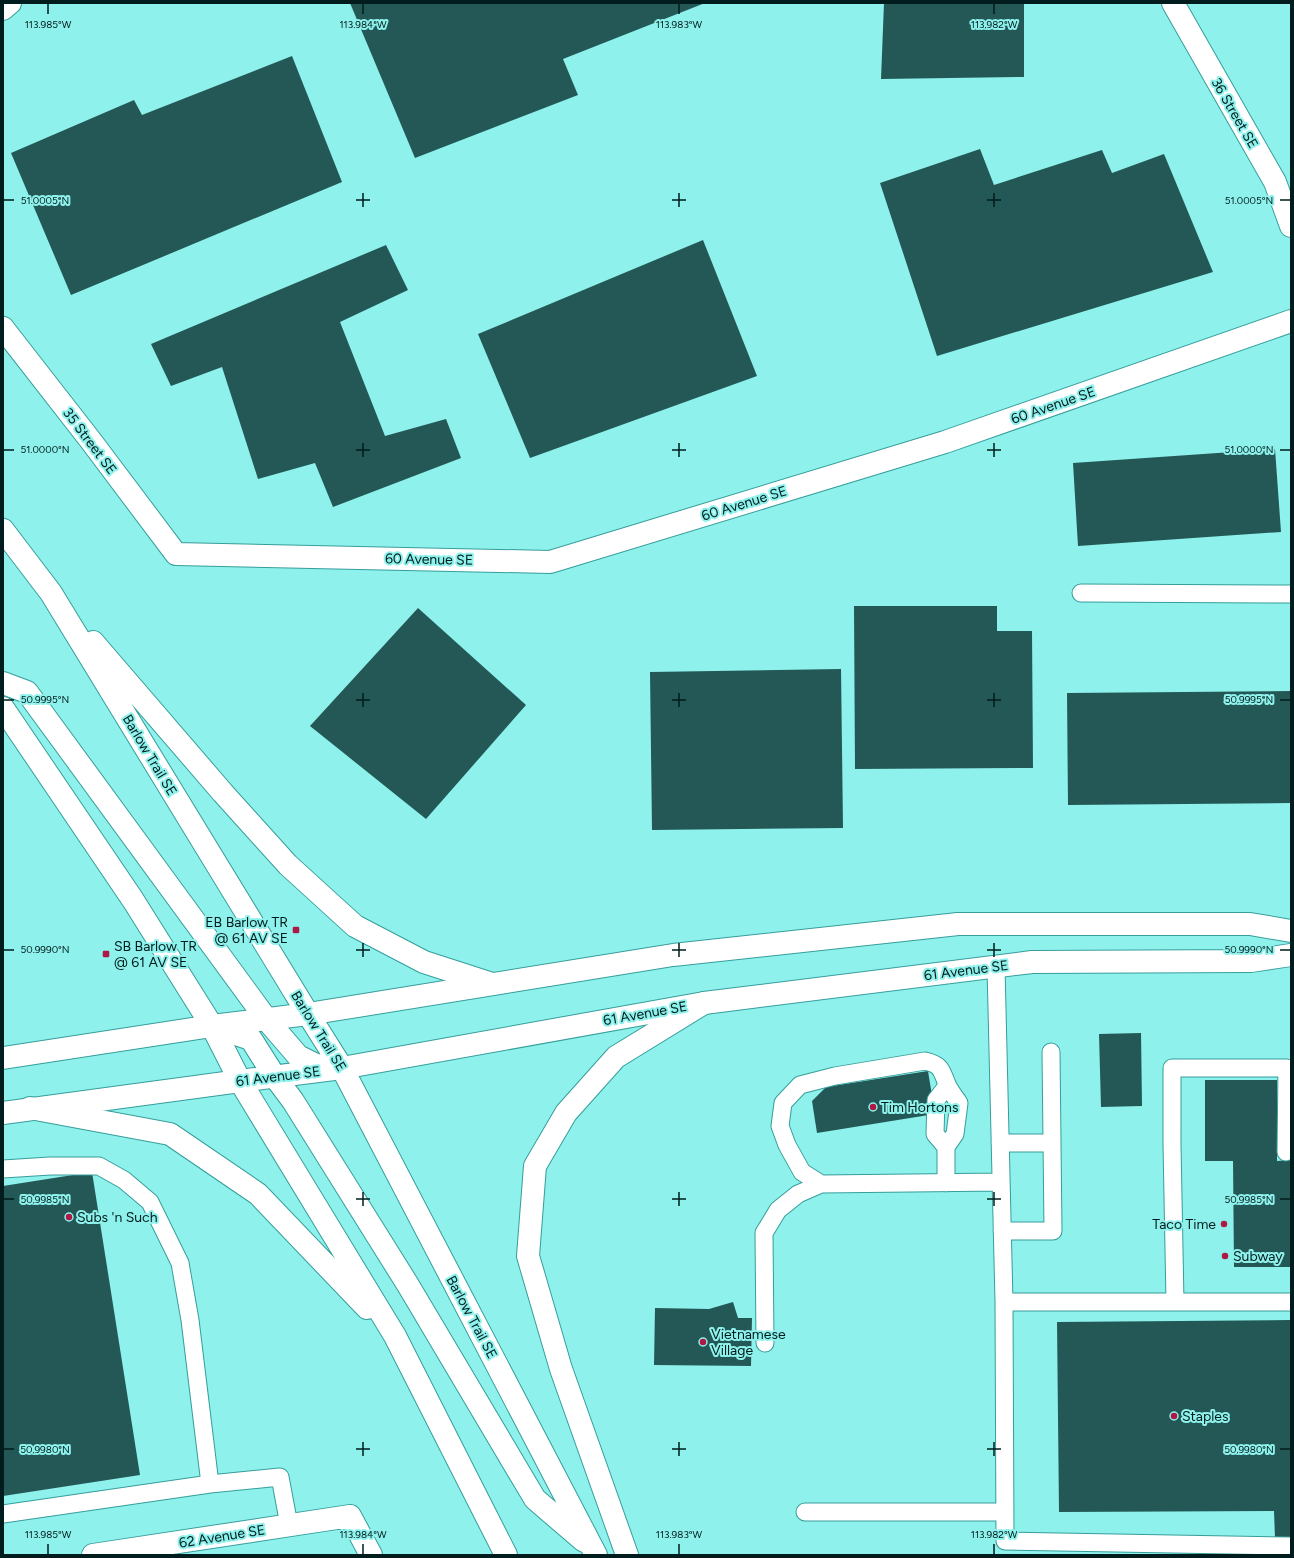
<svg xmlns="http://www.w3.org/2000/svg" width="1294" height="1558" font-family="Figtree,sans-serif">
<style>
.building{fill:#235856}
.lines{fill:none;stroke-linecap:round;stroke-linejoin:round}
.lane-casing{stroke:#369e9b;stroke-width:19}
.street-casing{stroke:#369e9b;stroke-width:24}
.secondary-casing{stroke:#369e9b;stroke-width:24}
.primary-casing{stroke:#369e9b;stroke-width:24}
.lane{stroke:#fff;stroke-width:17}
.street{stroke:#fff;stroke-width:22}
.secondary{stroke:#fff;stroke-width:22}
.primary{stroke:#fff;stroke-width:22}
.ticks{fill:none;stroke:#001c1c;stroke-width:1.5}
.poi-dot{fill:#ad1944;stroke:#8ef1ec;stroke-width:1.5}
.labels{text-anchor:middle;stroke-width:4;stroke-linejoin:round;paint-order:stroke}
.street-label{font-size:14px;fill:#001c1c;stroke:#8ef1ec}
.poi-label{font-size:14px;fill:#001c1c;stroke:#8ef1ec;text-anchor:start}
.ticks-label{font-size:10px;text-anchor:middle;fill:#001c1c;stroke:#8ef1ec;stroke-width:4;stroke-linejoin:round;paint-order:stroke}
</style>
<rect width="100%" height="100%" fill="#8ef1ec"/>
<path class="building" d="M350,3h355l-142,56 15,36 -163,63z
M884,3h140v74l-143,2z
M292,56l50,126 -271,113 -60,-142 123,-53 8,15z
M980,149l14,36 108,-35 10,23 52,-19 49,118 -276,84 -57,-173z
M703,240l54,136 -227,82 -52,-124z
M386,245l22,45 -68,32 45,114 61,-17 15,39 -128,49 -18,-44 -57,16 -36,-112 -51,19 -20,-42z
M1275,449l6,83 -203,14 -5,-83z
M854,606h143v25h35l1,137 -178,1z
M418,608l108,97 -100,114 -116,-93z
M841,669l2,159 -191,2 -2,-158z
M1291,691v112l-223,2 -1,-112z
M1141,1033l1,73 -41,1 -2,-73z
M928,1071l7,43 -118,19 -5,-32 14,-14z
M1205,1080h72v81l14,-1v107h-57l-1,-106h-28z
M92,1172l48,303 -137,21v-310z
M733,1302l5,16h14l-1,48 -97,-1 1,-57 54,1z
M1291,1320v218h-16l-1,-27 -215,1 -2,-190z"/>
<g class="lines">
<g class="lane-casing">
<path id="lane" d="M1081,593l210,1
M996,967l8,335h287
M1000,1143h52
M946,1147l-11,-13 1,-34 11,-14
M3,1169l47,-3h49l25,14 26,22 30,61 10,57 20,164
M821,1184l-19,-12 -15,-27 -7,-19 3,-23 17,-18 35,-9 90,-15c17,4 16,9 22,23 3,7 8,13 12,19l-4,31 -9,13v36
M1002,1231h51l-2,-179
M1004,1302l1,239 286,5
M1175,1302l-3,-158v-76h115l-1,84
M765,1343l-1,-110 14,-23 20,-16 23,-10 180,-2
M805,1512h200
M3,1514l207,-30 70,-7 9,48"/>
</g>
<g class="street-casing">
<path id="street" d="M1173,3l102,179 16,44
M3,9l7,-6
M3,328l88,113 85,113 374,8 395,-120 346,-121
M3,1058l209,-32
M3,1113l237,-32
M93,1555l257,-39 21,39"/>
</g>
<g class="secondary-casing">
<path id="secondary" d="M212,1026l96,-12 365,-59 285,-31h292l41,7
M240,1081l102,-13 362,-65 328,-41 219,-1 40,-6"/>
</g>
<g class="primary-casing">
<path id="primary" d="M3,530l48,63 257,421 34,54 254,487
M93,642l130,151 65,72 67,61 69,36 68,22
M3,683l24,9 240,328 31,36 18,9 26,3
M3,708l130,192 79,126 28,55 155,255 111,219
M212,1026l39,13 24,38 18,24 115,184 127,214 49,42
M30,1108l140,26 88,60 109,114
M627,1555l-66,-186 -33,-113 7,-90 31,-53 50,-56 88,-54"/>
</g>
<use href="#lane" class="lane"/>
<use href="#street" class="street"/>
<use href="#secondary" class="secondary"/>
<use href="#primary" class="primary"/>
</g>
<path class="ticks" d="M48,4v10M363,4v10M679,4v10M994,4v10M363,193v14M679,193v14M994,193v14M4,200h10M356,200h14M672,200h14M987,200h14M1280,200h10M363,443v14M679,443v14M994,443v14M4,450h10M356,450h14M672,450h14M987,450h14M1280,450h10M363,693v14M679,693v14M994,693v14M4,700h10M356,700h14M672,700h14M987,700h14M1280,700h10M363,943v14M679,943v14M994,943v14M4,950h10M356,950h14M672,950h14M987,950h14M1280,950h10M363,1192v14M679,1192v14M994,1192v14M4,1199h10M356,1199h14M672,1199h14M987,1199h14M1280,1199h10M363,1442v14M679,1442v14M994,1442v14M4,1449h10M356,1449h14M672,1449h14M987,1449h14M1280,1449h10M48,1544v10M363,1544v10M679,1544v10M994,1544v10"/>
<g class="poi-dot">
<rect x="292" y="926" width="8" height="8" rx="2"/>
<rect x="102" y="950" width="8" height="8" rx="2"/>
<circle cx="873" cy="1107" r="4"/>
<circle cx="69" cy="1217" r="4"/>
<circle cx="1224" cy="1224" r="4"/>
<circle cx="1225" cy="1256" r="4"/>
<circle cx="703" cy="1342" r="4"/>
<circle cx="1174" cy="1416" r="4"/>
</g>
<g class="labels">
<g class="street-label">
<text transform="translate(1235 113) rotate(60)" y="5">36 Street SE</text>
<text transform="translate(1053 405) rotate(-19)" y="5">60 Avenue SE</text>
<text transform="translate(90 441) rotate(53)" y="5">35 Street SE</text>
<text transform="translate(744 503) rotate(-17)" y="5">60 Avenue SE</text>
<text transform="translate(429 559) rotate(1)" y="5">60 Avenue SE</text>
<text transform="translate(150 755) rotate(59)" y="5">Barlow Trail SE</text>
<text transform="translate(966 970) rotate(-7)" y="5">61 Avenue SE</text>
<text transform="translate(645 1013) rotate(-10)" y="5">61 Avenue SE</text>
<text transform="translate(319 1031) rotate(58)" y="5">Barlow Trail SE</text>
<text transform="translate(278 1076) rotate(-7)" y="5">61 Avenue SE</text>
<text transform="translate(472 1317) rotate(62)" y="5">Barlow Trail SE</text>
<text transform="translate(222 1536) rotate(-9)" y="5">62 Avenue SE</text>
</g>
<g class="poi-label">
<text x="288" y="927" text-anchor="end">EB Barlow TR<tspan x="288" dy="16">@ 61 AV SE</tspan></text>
<text x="114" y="951">SB Barlow TR<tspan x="114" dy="16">@ 61 AV SE</tspan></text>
<text x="881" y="1112">Tim Hortons</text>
<text x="77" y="1222">Subs 'n Such</text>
<text x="1216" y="1229" text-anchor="end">Taco Time</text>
<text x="1233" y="1261">Subway</text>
<text x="711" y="1339">Vietnamese<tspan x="711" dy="16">Village</tspan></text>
<text x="1182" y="1421">Staples</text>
</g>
</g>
<g class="ticks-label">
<text x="48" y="28">113.985°W</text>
<text x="363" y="28">113.984°W</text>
<text x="679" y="28">113.983°W</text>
<text x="994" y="28">113.982°W</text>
<text x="45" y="204">51.0005°N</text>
<text x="1249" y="204">51.0005°N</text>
<text x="45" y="453">51.0000°N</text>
<text x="1249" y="453">51.0000°N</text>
<text x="45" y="703">50.9995°N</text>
<text x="1249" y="703">50.9995°N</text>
<text x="45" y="953">50.9990°N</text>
<text x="1249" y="953">50.9990°N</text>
<text x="45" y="1203">50.9985°N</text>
<text x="1249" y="1203">50.9985°N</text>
<text x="45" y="1453">50.9980°N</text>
<text x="1249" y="1453">50.9980°N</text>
<text x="48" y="1538">113.985°W</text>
<text x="363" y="1538">113.984°W</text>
<text x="679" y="1538">113.983°W</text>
<text x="994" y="1538">113.982°W</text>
</g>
<rect width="1294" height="1558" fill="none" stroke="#001c1c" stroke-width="8"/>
</svg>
